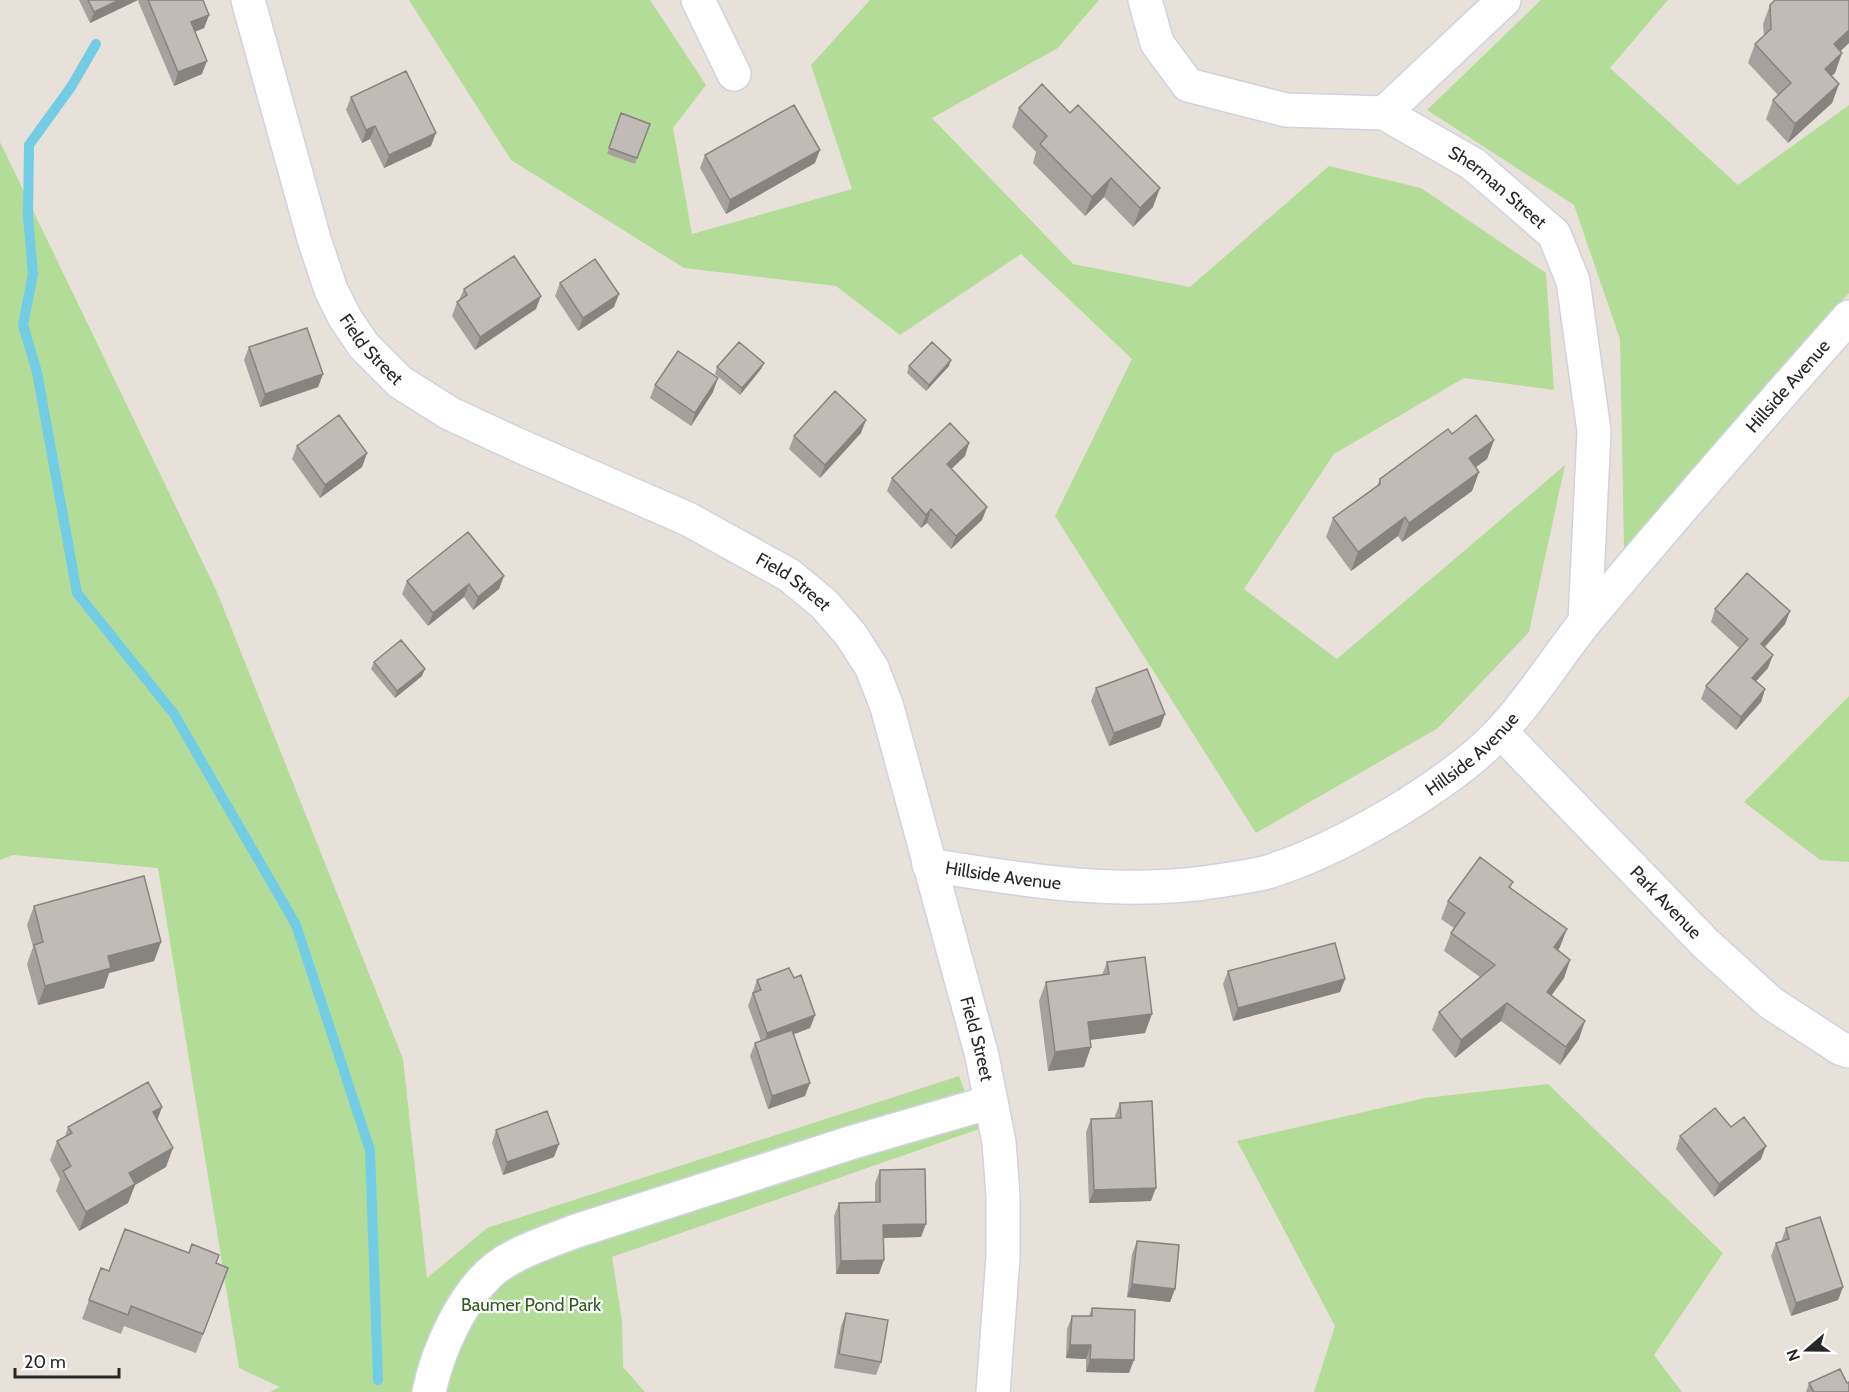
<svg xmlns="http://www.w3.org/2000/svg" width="1849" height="1392" font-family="Cabin,sans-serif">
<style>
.green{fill:#b4dc99}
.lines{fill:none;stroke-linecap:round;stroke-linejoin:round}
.stream{stroke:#72cde4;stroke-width:10}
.minor-casing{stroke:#ced3df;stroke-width:36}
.minor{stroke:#fff;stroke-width:33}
.wall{fill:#a6a19d}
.shaded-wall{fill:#87837f}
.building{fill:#c1bbb6;stroke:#87837f;stroke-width:1.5}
.labels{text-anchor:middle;stroke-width:4.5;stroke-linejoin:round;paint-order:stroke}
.street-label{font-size:18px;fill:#272727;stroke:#fff}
.park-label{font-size:18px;fill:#2f5c1e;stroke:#fff}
</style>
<rect width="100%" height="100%" fill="#e8e1d9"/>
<path class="green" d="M409,0h241l56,85 -33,43 19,106 160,-45 -41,-124 59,-65h229l-41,48 -126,70 141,146 117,23 139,-121 92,22 125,85 8,117 -90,-12 -130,76 -90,135 93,70 228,-194 -36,167 -91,96 -182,105 -201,-317 77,-157 -111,-105 -121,81 -64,-49 -152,-18 -173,-108z
M1541,0h127l-58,68 128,117 111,-80v188l-225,255 -4,-209 -46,-134 -147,-95z
M0,142l217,450 186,467 24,219 60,-50 472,-152 20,53 -367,128 10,64 1,46 22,25h-375l10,-5 -41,-19 -81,-500 -145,-13 -13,5z
M1849,696v166l-29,-2 -76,-58z
M1548,1084l175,169 -69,102 28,37h-368l21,-66 -98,-185 188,-43z"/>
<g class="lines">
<path class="stream" d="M96,44l-25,43 -42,58 -1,71 5,58 -10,51 14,47 40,221 97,121 122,211 74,225 8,230"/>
<g class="minor-casing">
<g id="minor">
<path id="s1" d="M248,0l66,239 17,51 14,28 19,28 36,36 49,31 71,33 168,73 101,56 35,29 27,31 21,33 15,39 95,349 17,86 4,54v62l-10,134"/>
<path d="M698,0l36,74"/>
<path id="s2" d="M1145,0l12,43 31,42 98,25 98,3 89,51 81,70 19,47 21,150 -9,191"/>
<path d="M1384,113l120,-113"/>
<path id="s3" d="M1501,732l204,211 66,60 69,45 9,3"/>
<path id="s4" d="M929,865c98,16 196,32 295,15 13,-2 27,-4 40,-7 47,-14 89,-36 131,-61 36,-22 78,-50 106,-81 33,-35 58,-78 89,-115 85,-101 171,-200 259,-299"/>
<path d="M429,1392c8,-40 34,-99 68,-125 22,-16 51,-25 76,-35l280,-90 138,-40"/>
</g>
</g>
<use href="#minor" class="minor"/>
</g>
<path class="wall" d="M79,0h59l-48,23z
M139,0h64l6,15 -5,13 -9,4 7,42 -28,12 -36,-85z
M1849,0v43l-9,8 -5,22 -4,3 8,8 -7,19 -44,40 -22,-24 7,-19 5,-5 -30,-32 7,-19 9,-8 -1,-12 7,-19z
M351,97l80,49 -47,22 -14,-29 -8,4 -16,-33z
M1019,108l134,99 -20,20 -29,-30 -19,19 -52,-53 3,-11 -24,-25z
M621,113l29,11 -15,40 -28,-10z
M705,155l110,8 -89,51 -26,-46z
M560,283l54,24 -36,24 -23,-35z
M464,289l72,20 -61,41 -23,-34 5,-14 2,-2z
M249,347l74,27 -5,13 -58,20 -16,-47z
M764,363l-3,6 -21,26 -25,-21 2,-7z
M909,366h40l-23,25 -19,-18z
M655,385l58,7 -22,34 -41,-28z
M861,433l-41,45 -31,-29 5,-13z
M1452,434l42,6 -7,19 -11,8 3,5 -7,19 -70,51 -4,-6 -47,35 -25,-34 7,-19 44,-32 3,-7z
M969,443l-4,13 -14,13 36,38 -5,13 -31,29 -24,-26 -6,5 -34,-37 5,-13z
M297,446l70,7 -5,14 -42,31 -28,-39z
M504,576l-5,13 -26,21 -9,-13 -36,29 -26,-32 5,-13z
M1715,609l75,2 -5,13 -21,23 4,21 -12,13 9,8 -4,13 -25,28 -35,-31 5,-13 33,-38 -28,-26z
M374,662l48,14 -27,22 -24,-29z
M1096,688l69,26 -5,13 -51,19 -18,-45z
M1513,882l-3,6 50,59 -2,3 12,10 -6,18 -13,18 28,43 -19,26 -59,-44 -46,37 -23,-28 7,-18 41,-35 -36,-26 7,-18 3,-5 -13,-9 7,-18z
M34,906l127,36 -7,19 -45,12 -5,15 -66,17 -11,-41 6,-17 -6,-22z
M1107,962l38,71 -55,7 -6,27 -36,4 -9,-70 7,-19 56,-7z
M1228,971l117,8 -5,13 -107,29 -10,-37z
M794,978l21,37 -5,13 -16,6 11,62 -37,13 -18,-53 5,-13 6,-2 -13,-35 9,-26z
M1120,1103l31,98 -62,2 -3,-71 5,-13 25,-1 -1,-2z
M162,1107l-5,13 9,47 -31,18 -7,18 -49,28 -23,-40 4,-12 -10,-19 7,-19 8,-4 3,-10z
M1731,1127l30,32 -47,38 -38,-48 4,-13z
M496,1130l58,27 -51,18 -11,-32z
M880,1170l41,67 -38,1 -4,36h-43l-2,-58 5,-13 36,-1v-19z
M1786,1228l57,59 -5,13 -47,16 -20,-60 5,-13 5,-1z
M1137,1241l38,48 -5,13 -43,-5 5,-43z
M216,1263l12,5 -32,85 -72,-27 -3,8 -39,-15 19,-51 8,3z
M1092,1308l37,65 -43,-1v-13l-20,-1 1,-29 5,-13h17z
M846,1313l35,49 -5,13 -42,-7 7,-42z
M1809,1383h38l2,9h-43z"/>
<path class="shaded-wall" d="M119,0h19l-48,23 4,-11z
M209,15l-5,13 -18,7 5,-13z
M1849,30v13l-22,21 7,-20z
M1842,53l-7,20 -17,15 7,-19z
M207,61l-5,13 -28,12 4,-14z
M1839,84l-7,19 -44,40 7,-19z
M375,126l-5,13 -8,4 4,-13z
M436,133l-5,13 -47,22 5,-13z
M820,150l-5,13 -89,51 4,-14z
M1111,178l-7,19 -19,19 7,-19z
M1160,188l-7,19 -20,20 7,-19z
M619,294l-5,13 -36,24 5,-13z
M541,296l-5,13 -61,41 5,-13z
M951,360l-2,6 -23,25 3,-6z
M764,363l-3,6 -21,26 2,-7z
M323,374l-5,13 -58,20 5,-13z
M718,378l-5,14 -22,34 4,-13z
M866,420l-5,13 -41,45 5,-13z
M1494,440l-7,19 -25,18 7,-19z
M969,443l-4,13 -23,22 5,-14z
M367,453l-5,14 -42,31 5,-13z
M1479,472l-7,19 -70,51 7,-19z
M987,507l-5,13 -31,29 5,-13z
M931,509l-4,14 -6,5 5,-13z
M1405,517l-7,19 -47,35 7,-19z
M504,576l-5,13 -26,21 5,-13z
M469,584l-5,13 -36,29 5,-13z
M1790,611l-5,13 -29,33 5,-13z
M1773,655l-5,13 -21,23 5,-13z
M425,669l-3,7 -27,22 2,-7z
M1765,689l-4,13 -25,28 5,-13z
M1165,714l-5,13 -51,19 5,-13z
M1567,929l-7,18 -13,19 7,-19z
M161,942l-7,19 -45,12 -5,15 -66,17 7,-19 63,-30z
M1570,960l-6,18 -24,33 7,-19z
M1345,979l-5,13 -107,29 5,-13z
M1507,1003l-6,18 -46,37 6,-18z
M1152,1014l-7,19 -64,8 7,-19z
M815,1015l-5,13 -47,18 4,-13z
M1585,1021l-6,18 -19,26 6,-18z
M1091,1047l-7,20 -36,4 7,-19z
M810,1083l-5,13 -37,13 4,-13z
M162,1107l-7,19 -2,-14z
M559,1144l-5,13 -51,18 4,-13z
M1766,1146l-5,13 -47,38 5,-13z
M173,1148l-7,19 -31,18 -7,18 -49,28 7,-19 43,-39z
M1156,1188l-5,13 -62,2 5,-13z
M926,1224l-5,13 -43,1 5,-13z
M884,1260l-5,14h-43l5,-13z
M1132,1284l43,5 -5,13 -43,-5z
M1843,1287l-5,13 -47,16 5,-13z
M1070,1345h21l-5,14 -20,-1z
M1090,1359l44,1 -5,13 -43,-1z"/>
<path class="building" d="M88,0h31l-25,12z
M148,0h55l6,15 -18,7 16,39 -29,11z
M1775,0h74v30l-15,14 8,9 -17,16 14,15 -44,40 -22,-24 18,-17 -36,-39 16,-15 -1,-24z
M406,71l30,62 -47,22 -14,-29 -9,4 -15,-33z
M1042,84l28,29 8,-8 82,83 -20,20 -29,-30 -19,19 -52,-53 7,-8 -28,-28z
M794,105l26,45 -90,50 -25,-45z
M621,113l29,11 -13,34 -28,-10z
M514,256l27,40 -61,41 -23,-35 10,-7 -3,-6z
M595,259l24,35 -36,24 -23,-35z
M307,328l16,46 -58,20 -16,-47z
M739,342l25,21 -22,25 -25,-21z
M932,342l19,18 -22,25 -20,-19z
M678,351l40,27 -23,35 -40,-28z
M835,391l31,29 -41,45 -31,-29z
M339,415l28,38 -42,32 -28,-39z
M1476,415l18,25 -25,18 10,14 -70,51 -4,-6 -47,35 -25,-34 47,-34v-5l68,-50 4,5z
M950,423l19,20 -22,21 40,43 -31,29 -25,-27 -5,6 -34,-37z
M468,532l36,44 -26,21 -9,-13 -36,29 -26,-32z
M1747,573l43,38 -29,33 12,11 -21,23 13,11 -24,28 -35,-31 42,-47 -33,-30z
M401,640l24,29 -28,22 -23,-29z
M1147,669l18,45 -51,19 -18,-45z
M1480,857l33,25 -4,5 58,42 -13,18 16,13 -23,32 38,29 -19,26 -59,-44 -46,37 -22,-28 56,-47 -44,-32 14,-20 -17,-12z
M144,876l17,66 -53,14 3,12 -66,18 -11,-41 9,-3 -9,-36z
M1335,943l10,36 -107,29 -10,-37z
M1145,957l7,57 -64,8 3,25 -36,5 -9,-70 63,-8 -2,-12z
M789,968l5,10 7,-3 14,40 -48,18 -14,-40 8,-3 -4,-10z
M792,1030l18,53 -38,13 -17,-53z
M148,1082l14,25 -9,5 20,36 -44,25 6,11 -49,28 -23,-41 8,-5 -14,-25 15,-8 -4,-6z
M1152,1101l4,87 -62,2 -3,-71 30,-1 -1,-15z
M1715,1108l16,19 13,-10 22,29 -47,38 -39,-48z
M547,1111l12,33 -52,18 -11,-32z
M925,1169l1,55 -43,1 1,35 -43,1 -2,-58 41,-1v-32z
M1820,1217l23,70 -47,16 -20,-60 13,-4 -3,-11z
M125,1229l64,24 3,-9 27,11 -3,8 12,5 -25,66 -72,-28 -3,9 -39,-15 12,-32 8,3z
M1137,1241l42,4 -4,44 -43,-5z
M1092,1308l43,2 -1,50 -44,-1 1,-14h-21l2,-29h20z
M846,1313l42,7 -7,42 -42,-8z
M1840,1369l7,14 2,-1v10h-35l-5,-9z"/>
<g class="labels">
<g class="street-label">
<text dy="6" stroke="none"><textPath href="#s2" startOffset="432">Sherman Street</textPath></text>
<text dy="6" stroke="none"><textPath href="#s1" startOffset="374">Field Street</textPath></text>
<text dy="6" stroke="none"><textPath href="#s4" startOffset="1065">Hillside Avenue</textPath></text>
<text dy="6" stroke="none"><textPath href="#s1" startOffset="860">Field Street</textPath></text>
<text dy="6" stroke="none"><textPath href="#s4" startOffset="579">Hillside Avenue</textPath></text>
<text dy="6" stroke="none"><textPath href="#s4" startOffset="75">Hillside Avenue</textPath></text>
<text dy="6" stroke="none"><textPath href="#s3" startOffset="237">Park Avenue</textPath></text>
<text dy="6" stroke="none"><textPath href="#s1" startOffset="1364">Field Street</textPath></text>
</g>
<g class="park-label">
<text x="531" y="1311">Baumer Pond Park</text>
</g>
</g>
<g transform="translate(1807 1350) rotate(250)" stroke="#ffffff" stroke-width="4.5" paint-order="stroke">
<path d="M0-4.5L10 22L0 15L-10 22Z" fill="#272727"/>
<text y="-9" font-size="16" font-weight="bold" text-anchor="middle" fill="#272727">N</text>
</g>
<path d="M15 1368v9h104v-9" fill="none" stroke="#272727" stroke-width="3"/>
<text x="24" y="1368" font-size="18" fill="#272727" stroke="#ffffff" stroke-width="4.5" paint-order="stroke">20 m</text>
</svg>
